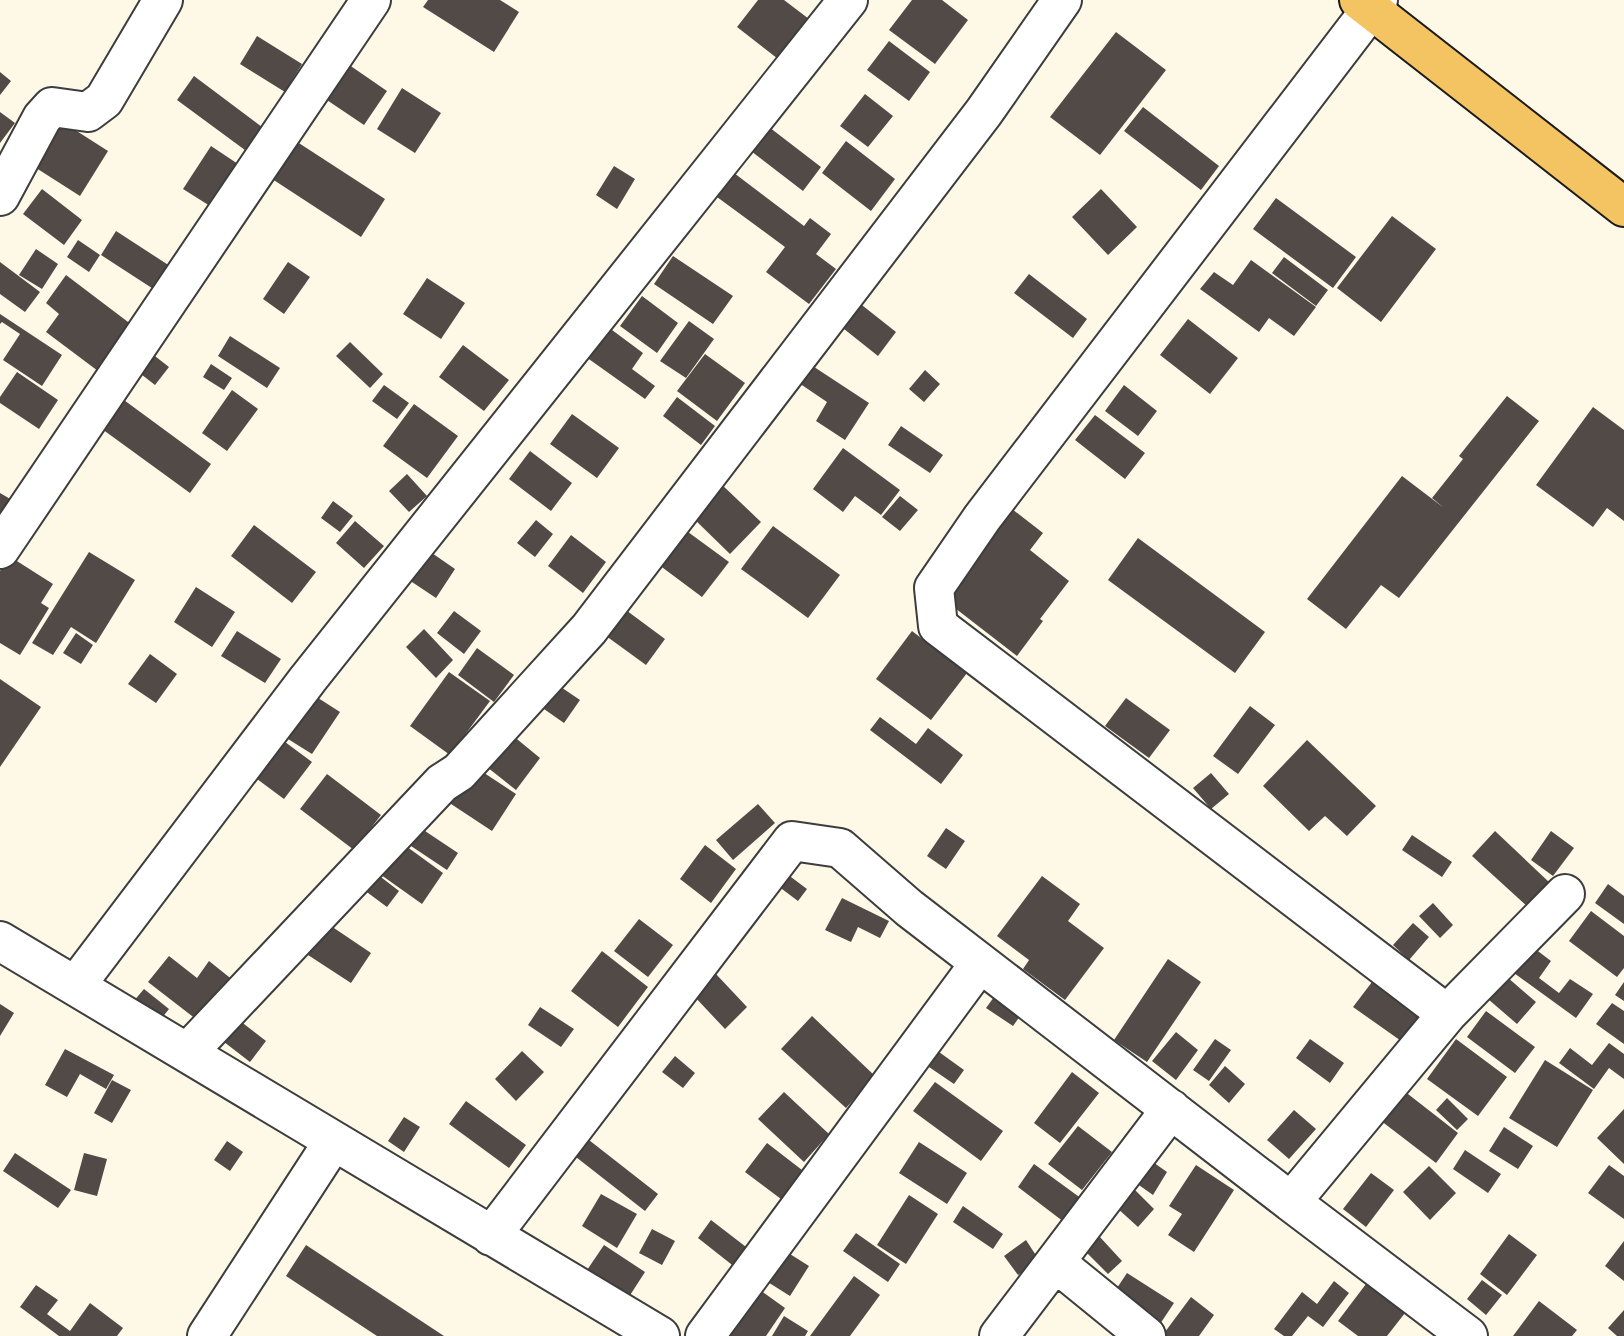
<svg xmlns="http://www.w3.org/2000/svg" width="1624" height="1336" font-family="'Source Serif 4',serif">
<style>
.building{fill:#524a47}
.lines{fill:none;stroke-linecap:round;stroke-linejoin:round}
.minor-casing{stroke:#3d3d3d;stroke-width:42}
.major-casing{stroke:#1b1b1b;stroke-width:42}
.minor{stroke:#fff;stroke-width:38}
.major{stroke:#f4c362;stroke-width:38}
</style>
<rect width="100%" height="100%" fill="#fef8e7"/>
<path class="building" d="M428,0h72l19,12 -25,40 -71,-45z
M758,0h26l29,22 -31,40 -45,-35z
M912,0h30l26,20 -33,44 -46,-34z
M1116,32l50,38 -66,85 -50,-38z
M257,36l45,28 -17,28 -45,-28z
M889,41l41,31 -21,29 -42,-31z
M342,60l45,31 -23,34 -46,-31z
M0,72l11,9 -11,14z
M194,76l72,54 -17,23 -72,-53z
M402,88l39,25 -26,40 -38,-24z
M865,94l28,22 -25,31 -28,-21z
M1143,107l76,59 -18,24 -77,-59z
M0,112l15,11 -15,20z
M61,121l47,30 -28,45 -47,-30z
M765,124l56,43 -18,24 -56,-43z
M288,136l97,63 -24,38 -98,-64z
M846,141l49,38 -24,32 -49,-38z
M211,146l27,18 -28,42 -27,-17z
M614,166l21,13 -18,30 -21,-14z
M734,173l70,53 6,-8 21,16 -15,20 20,15 -27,35 -43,-32 19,-25 -68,-50z
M42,189l40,31 -18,25 -41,-31z
M1101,189l36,38 -29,28 -36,-38z
M1276,198l80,59 -23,31 -80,-59z
M1392,216l44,33 -55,73 -44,-34z
M116,231l57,37 -15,24 -57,-37z
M78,240l22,15 -11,17 -22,-15z
M36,249l22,15 -16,25 -23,-14z
M673,256l60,40 -20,28 -59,-40z
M1284,257l44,33 -12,16 -44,-33z
M1251,260l65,47 -22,29 -25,-18 -10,14 -59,-43 14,-17 19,13z
M0,262l40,30 -15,20 -25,-18z
M288,262l22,15 -26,37 -21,-15z
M1029,274l58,45 -14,19 -59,-45z
M66,275l66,50 -34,46 -52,-39 13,-18 -13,-11z
M427,278l38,25 -24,36 -38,-25z
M642,296l36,27 -21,30 -37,-27z
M853,298l43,34 -18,24 -44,-35z
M0,314l62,41 -20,31 -39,-26 17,-26 -18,-12 -2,2z
M1188,319l50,39 -28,36 -50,-39z
M689,321l25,18 -28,39 -26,-17z
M608,327l35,26 -11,16 23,17 -10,13 -59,-42z
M230,336l50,32 -13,20 -49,-32z
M350,342l33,32 -13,14 -34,-32z
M463,345l46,35 -25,31 -45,-34z
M151,353l18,14 -14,18 -18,-14z
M705,354l40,29 -28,38 -40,-30z
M805,361l64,42 -24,37 -29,-19 11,-19 -34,-23z
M211,364l21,14 -8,12 -21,-13z
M925,370l15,14 -16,18 -15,-13z
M17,372l41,28 -19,29 -39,-26v-6z
M384,385l25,18 -12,16 -25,-18z
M1124,385l33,26 -19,25 -33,-25z
M232,390l26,19 -31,42 -25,-18z
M113,392l98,72 -21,29 -99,-72z
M1507,396l32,25 -140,177 -18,-13 -35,44 -39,-30 95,-123 42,32 -12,-10 31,-39 -4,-3z
M677,397l38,29 -14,19 -38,-29z
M414,404l44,32 -31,42 -44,-32z
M1593,407l31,23v91l-17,-13 -14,19 -57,-42z
M572,414l47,34 -22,30 -47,-34z
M1095,415l50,38 -20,26 -50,-39z
M901,426l42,29 -13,18 -42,-28z
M843,448l57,42 -19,25 -26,-19 -12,16 -30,-23z
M530,451l42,32 -21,28 -42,-32z
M407,474l20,22 -18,16 -20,-21z
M719,482l42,40 -31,32 -42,-41z
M0,493l12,7 -12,19z
M900,496l18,14 -18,21 -18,-14z
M333,501l20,15 -13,16 -19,-14z
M1012,509l31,24 -13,17 39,31 -29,38 3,2 -26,35 -75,-58z
M536,520l17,14 -18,23 -18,-14z
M355,521l29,25 -20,22 -28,-25z
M673,521l56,41 -27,35 -55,-41z
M254,525l62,47 -24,31 -61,-47z
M773,526l67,49 -32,43 -67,-49z
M571,535l35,27 -23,31 -35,-27z
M1138,538l127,94 -30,41 -127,-93z
M429,551l26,18 -19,29 -27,-18z
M89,552l46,28 -39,63 -25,-16 -18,28 -21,-12z
M9,556l44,28 -12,19 8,5 -29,47 -20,-12v-72z
M196,587l39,25 -23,35 -38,-25z
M611,599l54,40 -19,26 -55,-40z
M454,611l27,20 -17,23 -27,-21z
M424,629l29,31 -17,18 -30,-31z
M237,631l44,28 -16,24 -44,-27z
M912,631l55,42 -36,47 -55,-41z
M76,633l17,12 -12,19 -18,-11z
M477,648l37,27 -20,27 -36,-27z
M150,654l27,20 -21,29 -28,-19z
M449,672l41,29 -40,54 -40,-29z
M0,679l41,28 -41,60z
M549,679l31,21 -16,23 -30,-21z
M315,696l25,16 -28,42 -24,-15z
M1126,698l44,32 -21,28 -44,-32z
M1250,706l25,19 -37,49 -25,-18z
M880,717l36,27 12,-16 35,27 -22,29 -71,-54z
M512,735l28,23 -24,32 -29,-23z
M281,739l31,23 -28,37 -31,-23z
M1307,740l69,66 -29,30 -22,-20 -16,15 -46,-45z
M469,763l47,31 -24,37 -47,-31z
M1211,773l18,21 -18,15 -18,-21z
M327,774l54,41 -27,35 -54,-41z
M758,804l17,19 -42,37 -17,-20z
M413,823l45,30 -11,17 -45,-30z
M946,828l19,13 -19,28 -19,-13z
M1495,831l55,52 -22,24 -56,-51z
M1551,831l23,17 -21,28 -22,-16z
M1412,835l40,27 -10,15 -40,-27z
M399,841l44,32 -21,31 -45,-32z
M705,845l31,24 -25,34 -31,-24z
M775,865l32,24 -9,12 -32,-24z
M373,871l26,20 -12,16 -27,-20z
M1042,876l38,28 -12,17 36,27 -39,52 -42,-31 6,-9 -32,-24z
M1608,884l16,12v28l-29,-21z
M842,898l47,23 -9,17 -22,-11 -7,15 -26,-12z
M1433,903l20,22 -13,13 -21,-22z
M1591,911l33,25v32l-7,9 -48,-36z
M639,919l34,26 -25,32 -34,-26z
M1413,923l16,14 -20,23 -16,-15z
M328,924l43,29 -20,30 -43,-28z
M1526,942l25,19 -12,17 20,15 11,-14 23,15 -17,24 -69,-50z
M602,951l46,36 -30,40 -47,-36z
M169,956l28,22 12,-17 25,20 -33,42 -53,-41z
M1168,959l33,23 -54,80 -33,-22z
M715,973l32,34 -22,22 -32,-34z
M1507,977l29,25 -19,22 -29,-25z
M1372,982l51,36 -19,25 -51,-36z
M1624,982v19l-9,-6z
M144,989l25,20 -16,20 -26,-20z
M997,993l26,19 -10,14 -27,-18z
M1612,1003l12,8v33l-28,-20z
M0,1004l14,9 -14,23z
M540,1007l34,22 -13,18 -33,-22z
M1486,1011l49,36 -20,26 -48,-36z
M231,1014l35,27 -16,21 -35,-27z
M812,1016l63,60 -29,32 -65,-59z
M1176,1032l22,18 -22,30 -24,-19z
M1215,1039l16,11 -22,31 -16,-11z
M1310,1039l34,24 -14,20 -34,-25z
M1456,1039l51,38 -29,39 -51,-37z
M1609,1043l15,11v25l-15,-11 -15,21 -35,-26 11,-15 22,17z
M65,1049l49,26 -8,14 -26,-15 -13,23 -22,-12z
M522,1051l22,21 -28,29 -21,-22z
M939,1052l25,18 -10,14 -25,-17z
M675,1056l20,17 -12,15 -21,-16z
M1545,1060l48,30 -36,57 -48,-29z
M1225,1066l20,18 -16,19 -20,-18z
M1072,1072l27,21 -39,50 -26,-20z
M112,1080l19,10 -19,33 -18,-10z
M935,1082l68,49 -22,30 -68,-50z
M1399,1087l59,46 -22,30 -60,-46z
M784,1092l45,42 -25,28 -46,-43z
M1447,1098l21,21 -11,11 -21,-20z
M466,1101l60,44 -17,23 -60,-44z
M1624,1109v55l-27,-26z
M1294,1110l22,19 -27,30 -22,-19z
M404,1117l16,10 -16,25 -16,-11z
M1078,1126l34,26 -30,38 -34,-26z
M1504,1127l29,19 -15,23 -29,-18z
M580,1133l78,61 -13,17 -78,-61z
M227,1141l16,11 -13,19 -16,-11z
M919,1142l48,31 -20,31 -48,-31z
M767,1143l35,27 -21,29 -36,-27z
M1465,1150l36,24 -13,19 -35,-24z
M15,1153l56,37 -13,18 -55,-37z
M84,1153l23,6 -10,37 -23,-6z
M1150,1160l17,12 -14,23 -17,-12z
M1034,1164l48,35 -18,23 -46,-35z
M1196,1165l38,25 -40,62 -26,-17 14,-21 -13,-8z
M1609,1165l15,11v43l-36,-26z
M1429,1166l27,27 -26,27 -27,-28z
M1371,1173l23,17 -28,37 -23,-18z
M1133,1188l21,21 -16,18 -22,-20z
M601,1194l36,20 -20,34 -35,-22z
M909,1195l29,19 -32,50 -29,-19z
M963,1206l40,28 -10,15 -40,-27z
M711,1220l39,30 -14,18 -38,-30z
M652,1229l23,12 -13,24 -23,-12z
M856,1233l44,31 -12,18 -45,-31z
M1509,1234l28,21 -30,40 -27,-21z
M1099,1236l23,25 -14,13 -24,-24z
M1026,1240l13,20 -21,15 -14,-19z
M1624,1241v40l-19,-15z
M306,1245l138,91h-67l-91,-60z
M604,1245l41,27 -20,31 -42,-27z
M782,1249l27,17 -19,30 -27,-17z
M1127,1273l47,30 -18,27 -47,-30z
M854,1276l26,19 -30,41h-40z
M1482,1280l20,15 -16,20 -19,-16z
M1334,1281l15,12 -26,34 -15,-11 -16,20h-8l-10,-7 28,-37 15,12z
M1366,1284l39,29 -18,23h-29l-20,-15z
M36,1285l22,15 -11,14 23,17 20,-28 33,25 -6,8h-58l-39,-29z
M757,1288l28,20 -19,28h-44z
M1191,1297l23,18 -15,21h-37z
M1539,1301l38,29 -5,6h-59z
M1624,1310v26h-7l-9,-8z
M784,1316l24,15 -3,5h-33z"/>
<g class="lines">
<g class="minor-casing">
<path id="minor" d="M1378,0l-396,518 -48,70 4,38 509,388 118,-120
M0,196l42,-78 10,-11 36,5 16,-12 59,-100
M0,549l371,-549
M0,941l660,395
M76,985l232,-306 540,-679
M187,1053l255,-270 17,-11 130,-143 395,-517 78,-112
M1291,1202l177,134
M491,1236l301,-395 48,7 69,60 382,294 156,-188
M1055,1262l91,74
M207,1336l126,-194
M705,1336l275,-373
M999,1336l172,-227"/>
</g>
<g class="major-casing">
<path id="major" d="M1359,0l265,207"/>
</g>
<use href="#minor" class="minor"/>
<use href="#major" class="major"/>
</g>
</svg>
